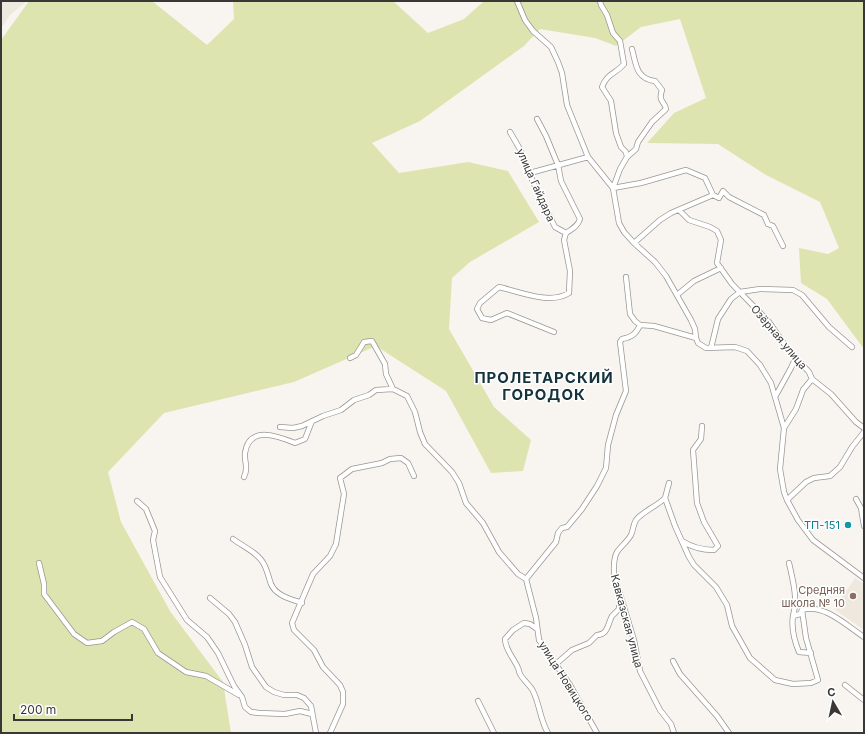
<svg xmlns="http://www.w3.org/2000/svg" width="865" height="734" font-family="Inter,sans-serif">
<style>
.built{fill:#efe8de}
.green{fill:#dee4af}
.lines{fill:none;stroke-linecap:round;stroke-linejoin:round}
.street-casing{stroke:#999793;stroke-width:6}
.street{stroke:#fff;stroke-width:4.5}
.culture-dot{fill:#0f9aa8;stroke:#fff;stroke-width:1.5}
.education-dot{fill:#8d6e63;stroke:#fff;stroke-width:1.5}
.labels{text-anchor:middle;stroke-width:3;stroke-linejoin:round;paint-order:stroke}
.street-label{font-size:11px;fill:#393836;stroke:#fff}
.culture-label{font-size:11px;fill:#0d838f;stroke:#fff;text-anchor:end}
.education-label{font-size:11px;fill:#785e54;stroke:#fff;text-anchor:end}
.district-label{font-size:15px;font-weight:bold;letter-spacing:1px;fill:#14333d;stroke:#fff}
</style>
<rect width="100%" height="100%" fill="#f8f5f1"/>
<path class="built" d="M1,1h26l-17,14 -9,14z
M855,578l9,6v46l-30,-21z"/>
<path class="green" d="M29,1h123l55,44 27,-26 -1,-18h160l35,32 36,-14 20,-18h380v348l-37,-50 -26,-16 -2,-35 29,6 11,-6 -19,-46 -54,-27 -48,-31 -71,-1 27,-30 32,-15 -26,-79 -39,8 -25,19 -21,-8 -55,-9 -16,17 -104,75 -48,22 27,30 69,-11 40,9 31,51 -69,40 -18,16 -3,51 45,78 37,33 -8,31 -32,2 -45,-82 -70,-45 -82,36 -130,31 -56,59 13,50 49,89 53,71 8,51h-230v-693z"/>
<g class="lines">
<g class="street-casing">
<path id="street" d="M517,1l8,19 8,11 18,16 7,15 4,11 5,32 21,52 25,31 6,35 5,9 10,11 21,19 11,14 25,44 4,9 1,9 2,5 8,5 29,-1 12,4 13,14 11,18 13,45 -4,41 4,23 3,8 11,20 15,20 51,38
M600,1l1,4 6,10 6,18 7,8 4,23c-8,10 -17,9 -22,23l9,14 5,32 5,14 5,5 1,5 -7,12 -7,19
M537,119l9,17 12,29 3,16 19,38c-2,7 -8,10 -14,14
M510,132l11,19 12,31 22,45 11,6
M627,157l9,-8 2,-7 14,-20 14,-13c-2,-9 -8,-7 -4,-19l-7,-9c-19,-2 -19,-17 -23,-32
M530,173l58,-16
M613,188l28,-5 45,-13 19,8 8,17 6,3 4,-7 6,6 35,18 4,9 5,2 10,20
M679,210l10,10 21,7 7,4 4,9 -4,23 15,21 37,38 18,26 22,24 3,7 19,15 25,28 8,6
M634,243l26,-23 11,-7 42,-18
M626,277l4,37 5,7 5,4 14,1 42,12
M677,295l17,-14 27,-13
M554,332l-47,-19 -16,7 -9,-2 -5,-9 3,-6 19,-16c21,5 51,18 70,6l1,-22 -6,-31 2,-7
M711,348l7,-29 13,-20 9,-7 20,-3 33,1 9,5 27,32 23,20
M350,358l6,-3 8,-13 8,-1 13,23 1,10 7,15
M775,397l16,-29 5,-11
M280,427l13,1 9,-2 21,-10 18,-6 13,-10 15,-5 7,-5 17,-1 14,7 8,16 5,20 5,12 27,28 7,11 7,20 17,20 16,29 19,22 8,5 10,39 3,22 31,45 27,48
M784,428l12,-19 7,-19 9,-11
M244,477c5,-10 0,-14 1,-24 4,-28 33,-17 50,-10l10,-4 7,-18
M669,483l-4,15 10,28 14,31 5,8 22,22 11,18 5,21 18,32 25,22 18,4 18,-1 7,-3 -12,-42 -4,-28c22,-7 45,16 62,27
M665,498c-8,8 -23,14 -29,22 -3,5 -3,11 -5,15 -4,7 -10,11 -14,17 -4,7 -3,14 -3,22l20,66 6,31 20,39 11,14 3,9
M856,499l5,9 3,18
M787,500l19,-18 8,-4 16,-2 10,-9 12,-20 12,-15
M137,501l9,8 9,22 -2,9 7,37 27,43 20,17 11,16 16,33 8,11 3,10 6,5 8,1 26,1 15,-3 12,3
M233,539c9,7 22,12 29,22 5,7 6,15 9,23 5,12 20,15 31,19
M682,541c11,7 20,9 32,9l4,-4 -14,-24 -7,-19 -4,-53 8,-11 1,-13
M39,563l5,21v10l30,40 13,9 15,-2 12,-9 18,-10 12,7 14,24 28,19 20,4 33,19
M789,563c4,18 9,35 4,53l7,-2 2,-4
M526,579l30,-37 2,-9 4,-5 5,-1 15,-18 15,-23 9,-18 2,-23 8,-30 10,-24 -6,-49 2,-3c10,-2 14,-5 18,-14
M210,598l19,16 6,8 10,23 7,22 14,20 8,5 10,3h13l7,3 7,8 5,27
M793,616c-2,13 1,24 6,36l12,1
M537,629l-7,-5 -6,-1 -11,7 -8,9c0,11 9,19 13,29 1,2 1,4 2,6 3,6 10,11 13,17 7,14 7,29 15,42
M673,661l7,13 37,42 12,17
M556,664l16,-14 17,-7 8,-8c11,0 11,-12 15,-19 2,-2 5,-5 7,-7v-2h5
M845,685l19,15
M478,701l16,32
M330,733l13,-29v-12l-3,-7 -17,-18 -9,-17 -20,-20 -2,-7 21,-49 17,-18 6,-12 8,-50 -4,-16 12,-9 30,-6 8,-4 11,-1 7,5 6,13"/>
</g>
<use href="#street" class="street"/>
</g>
<circle class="culture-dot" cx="848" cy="525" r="4"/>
<circle class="education-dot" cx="853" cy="596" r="4"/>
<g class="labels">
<g class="street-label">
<text transform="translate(536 185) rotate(66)" y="4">улица Гайдара</text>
<text transform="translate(779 337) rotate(50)" y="4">Озёрная улица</text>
<text transform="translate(627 621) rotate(75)" y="4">Кавказская улица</text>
<text transform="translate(566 681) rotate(58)" y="4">улица Новицкого</text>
</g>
<g class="culture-label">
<text x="840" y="529">ТП-151</text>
</g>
<g class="education-label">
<text x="845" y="594">Средняя<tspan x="845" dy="13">школа № 10</tspan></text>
</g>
<g class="district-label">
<text x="544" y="383">ПРОЛЕТАРСКИЙ<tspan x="544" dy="17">ГОРОДОК</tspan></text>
</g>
</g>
<rect width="865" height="734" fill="none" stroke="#393836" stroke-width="4"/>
<g transform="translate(833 702) rotate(351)" stroke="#ffffff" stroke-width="3" paint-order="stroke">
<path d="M0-3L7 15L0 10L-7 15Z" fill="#393836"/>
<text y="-6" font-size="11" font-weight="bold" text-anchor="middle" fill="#393836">С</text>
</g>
<path d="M14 714v6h118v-6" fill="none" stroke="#393836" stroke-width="2"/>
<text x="20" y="714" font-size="12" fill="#393836" stroke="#ffffff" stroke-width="3" paint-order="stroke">200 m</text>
</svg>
